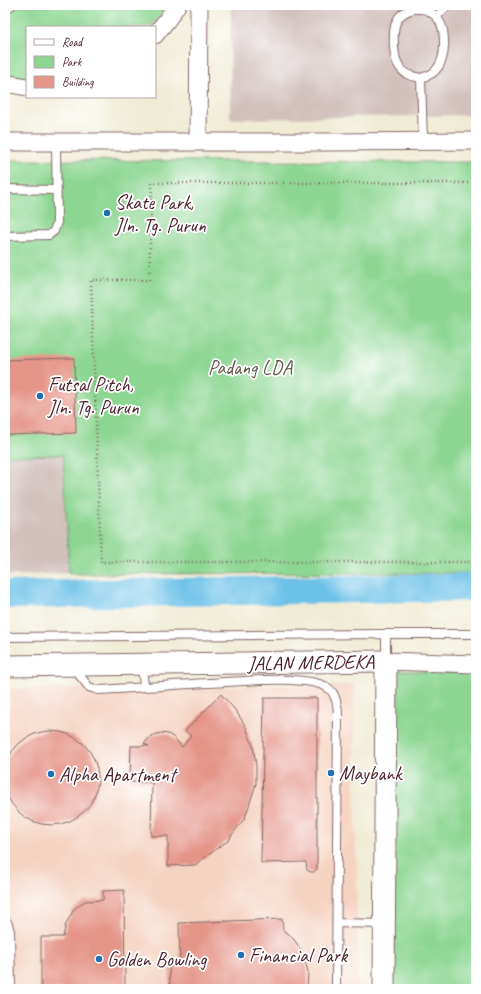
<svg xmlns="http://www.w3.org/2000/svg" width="481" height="994" font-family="Caveat,sans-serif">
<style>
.built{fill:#f5d3c1}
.industrial{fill:#d1c0bc}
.green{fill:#8cd692;stroke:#6b7a5e}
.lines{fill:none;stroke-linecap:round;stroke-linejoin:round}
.river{stroke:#6cc1e8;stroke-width:28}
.building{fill:#e59488}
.service-casing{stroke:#846666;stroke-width:10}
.minor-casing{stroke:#846666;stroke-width:19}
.tertiary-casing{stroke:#846666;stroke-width:23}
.path{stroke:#846666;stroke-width:2.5;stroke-dasharray:1 3;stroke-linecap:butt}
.service{stroke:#fff;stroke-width:8}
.minor{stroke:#fff;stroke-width:17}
.tertiary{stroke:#fff;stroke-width:21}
.poi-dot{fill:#1f6fb2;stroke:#fff;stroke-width:1.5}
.labels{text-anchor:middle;stroke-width:3.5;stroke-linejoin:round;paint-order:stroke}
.poi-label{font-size:20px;fill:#4a1f2b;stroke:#fff;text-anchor:start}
.park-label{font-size:20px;fill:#5e564a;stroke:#fff}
.street-label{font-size:20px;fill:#4a1f2b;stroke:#fff}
</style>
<rect width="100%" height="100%" fill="#fff"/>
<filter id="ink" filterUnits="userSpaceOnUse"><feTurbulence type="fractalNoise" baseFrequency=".025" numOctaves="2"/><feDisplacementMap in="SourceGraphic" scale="8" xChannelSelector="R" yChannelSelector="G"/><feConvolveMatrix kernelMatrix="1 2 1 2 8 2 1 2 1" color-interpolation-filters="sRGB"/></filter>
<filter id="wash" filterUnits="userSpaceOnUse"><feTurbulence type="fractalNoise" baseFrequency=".012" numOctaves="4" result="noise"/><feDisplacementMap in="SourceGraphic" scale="16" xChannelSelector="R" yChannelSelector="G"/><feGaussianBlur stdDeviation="0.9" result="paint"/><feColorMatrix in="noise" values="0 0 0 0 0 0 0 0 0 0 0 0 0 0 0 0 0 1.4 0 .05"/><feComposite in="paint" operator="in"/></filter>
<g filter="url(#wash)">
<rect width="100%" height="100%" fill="#f0ebd4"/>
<path class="built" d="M354,685l4,304h-353v-300z"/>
<path class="industrial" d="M231,5h245v110l-246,4z
M62,455l6,118 -63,3v-119z"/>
<path class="green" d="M5,5h161l-10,16 -6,6h-123v54l-22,-5z
M5,160l471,2v411l-407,1 -6,-119 -58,1z
M390,670l86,4v315h-91z"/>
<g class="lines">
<path class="river" d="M5,595l471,-8"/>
</g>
<g id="blocks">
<path class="building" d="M74,358l2,75 -71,2v-75z
M221,694l15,17 10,16 7,19 3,19v19l-11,34 -14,18 -1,3 -2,2 -5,3 -28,21 -27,1v-30h-17l1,-54h-22l1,-36h18l-5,-2 5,-6 5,-3 7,-2 7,1 5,3 5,5 4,5 9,-11 -6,-5z
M264,698h53v171l-3,3h-3l-4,-2 -1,-8 -45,1z
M4 778a47 47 0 1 1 94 0a47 47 0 1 1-94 0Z
M124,890l1,99h-84v-52h22l3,-13 8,-15 11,-8 18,-1v-9z
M282,919l1,11 7,5 5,6 6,9 7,21 -1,18h-137l-1,-27h11l-1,-39z"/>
</g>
</g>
<g filter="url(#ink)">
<use href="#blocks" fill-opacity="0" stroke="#846666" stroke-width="1"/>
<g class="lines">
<g class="service-casing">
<path id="service" d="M5,10l7,-5
M437,16l11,-11
M421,78c-7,-2 -14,-2 -19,-8 -6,-6 -7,-14 -8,-22 -1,-18 -1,-35 20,-39 6,0 10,-1 15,2 8,5 12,10 14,19 2,13 2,31 -8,41 -4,4 -9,5 -14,7l2,63
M5,189l52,1
M5,236l44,-1 5,-4 3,-9 -1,-80
M386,634h90
M5,637l381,-3v27
M142,664l2,23
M78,666l2,10 9,11 9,3c37,-2 73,-5 110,-7 26,-1 100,-9 120,5 8,5 10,19 10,27l-2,274
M5,920l3,4 2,7 1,58
M337,923l47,1"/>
</g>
<g class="minor-casing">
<path id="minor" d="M155,35l12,-15 10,-15
M5,83l22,4
M5,142h323l148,-1
M198,142l1,-137
M386,661l90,3"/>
</g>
<g class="tertiary-casing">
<path id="tertiary" d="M5,666l381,-5 -2,328"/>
</g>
<path class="path" d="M476,183h-324l-3,97h-58l10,282h375"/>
<use href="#service" class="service"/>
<use href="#minor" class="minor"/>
<use href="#tertiary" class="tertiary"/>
</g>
</g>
<g class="poi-dot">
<circle cx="107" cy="213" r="4"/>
<circle cx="40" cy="396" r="4"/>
<circle cx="331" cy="773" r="4"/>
<circle cx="51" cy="774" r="4"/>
<circle cx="241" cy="955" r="4"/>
<circle cx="99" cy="959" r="4"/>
</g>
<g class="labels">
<g class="poi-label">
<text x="115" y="209">Skate Park,<tspan x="115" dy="23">Jln. Tg. Purun</tspan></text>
<text x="48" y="391">Futsal Pitch,<tspan x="48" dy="23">Jln. Tg. Purun</tspan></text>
<text x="339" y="780">Maybank</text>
<text x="59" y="781">Alpha Apartment</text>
<text x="249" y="962">Financial Park</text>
<text x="107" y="966">Golden Bowling</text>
</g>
<g class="park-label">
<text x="250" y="374">Padang LDA</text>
</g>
<g class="street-label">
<text transform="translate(311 662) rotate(-1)" y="7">JALAN MERDEKA</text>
</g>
</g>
<rect width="481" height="994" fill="none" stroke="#fff" stroke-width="20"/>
<rect x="26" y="26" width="130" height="72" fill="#ffffff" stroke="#b7a5aa"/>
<rect x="34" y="39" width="20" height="6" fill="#ffffff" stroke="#b7a5aa"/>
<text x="62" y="46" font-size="12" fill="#4a1f2b">Road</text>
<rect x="34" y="56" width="20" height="12" fill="#8cd692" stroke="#b7a5aa"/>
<text x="62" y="66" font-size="12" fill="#4a1f2b">Park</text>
<rect x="34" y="76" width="20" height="12" fill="#e59488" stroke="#b7a5aa"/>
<text x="62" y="86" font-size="12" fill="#4a1f2b">Building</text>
</svg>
